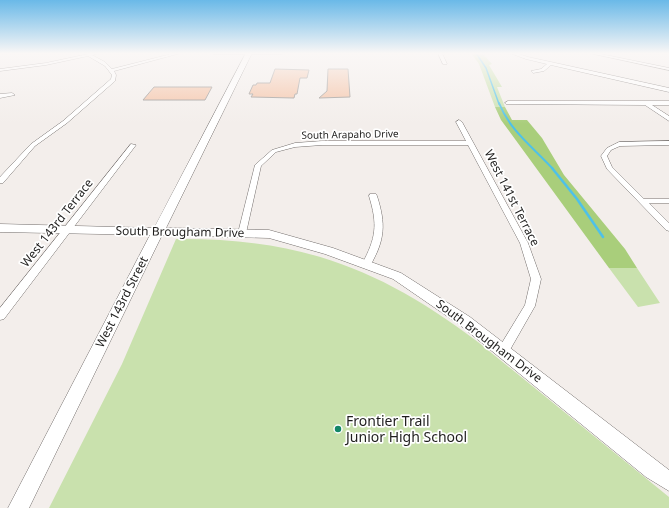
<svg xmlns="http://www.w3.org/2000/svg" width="669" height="508" font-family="'Noto Sans',sans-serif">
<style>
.green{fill:#c9e1ad}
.forest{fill:#a9ce7b}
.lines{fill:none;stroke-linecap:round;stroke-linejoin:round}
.stream-far2{stroke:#4ec1e9;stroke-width:1.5}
.stream-far1{stroke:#4ec1e9;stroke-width:2}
.stream{stroke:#4ec1e9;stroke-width:2.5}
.building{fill:#f4c2a5;stroke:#989491}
.street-casing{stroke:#746f6d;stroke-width:1}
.secondary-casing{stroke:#746f6d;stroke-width:1}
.street{fill:#fff;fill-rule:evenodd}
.secondary{fill:#fff;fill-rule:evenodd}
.poi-dot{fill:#138767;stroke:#fff;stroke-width:1.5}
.labels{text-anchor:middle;stroke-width:3.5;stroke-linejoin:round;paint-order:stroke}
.far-street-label{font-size:10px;fill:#1f1e1d;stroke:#fff}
.street-label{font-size:12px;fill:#1f1e1d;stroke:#fff}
.near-poi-label{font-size:14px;fill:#1f1e1d;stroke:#fff;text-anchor:start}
</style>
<rect width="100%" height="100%" fill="#f3eeeb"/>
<path class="green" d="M471,53h11l10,11 -3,1 13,22h-5l8,20h-10l-16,-43z
M176,239c124,-1 204,29 302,103l191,155v11h-620l73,-144z
M609,268h28l23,35 -22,4z"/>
<path class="forest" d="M495,107h10l7,13h15l15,18 22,37 61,74 12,19h-28l-108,-148z"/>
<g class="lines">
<path class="stream-far2" d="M476,53l10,15 13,36"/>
<path class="stream-far1" d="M499,103c11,28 34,44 54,66"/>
<path class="stream" d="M552,168l25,31 26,38"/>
</g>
<path class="building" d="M275,69l34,1 -2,8h-7l-3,16h-2l-1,4 -43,-1 2,-3h-4l4,-9h3l1,-2h13z
M328,69h20l2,28 -31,1 8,-7z
M154,87h58l-7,13h-62z"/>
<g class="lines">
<g class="street-casing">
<path id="street" d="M93,53h7l-8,2 13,7 7,7 63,-16h6l-67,18 2,4 -1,6 -48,42 -32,23 -32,37h-3v-6l31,-33 32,-23 48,-42 1,-4 -7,-9 -17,-10 -42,9 -46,6v-2l46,-6z
M212,53h72l-2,1h-68z
M438,53h4l5,11h-4z
M510,53h6l12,4 141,31v4l-118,-27 -7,6 -11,2 -2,-2 10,-2 6,-5 -21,-5z
M589,53h7l73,15v2z
M0,94l12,-1 3,2 -15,3z
M508,101h161v4h-17l17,11v5l-24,-16 -139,-1 -1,-1z
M459,120l3,2 66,121 13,36 -6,27 -28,49 -4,1 -4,-1 -2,-4 28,-46 6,-26 -11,-36 -52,-98h-146l-27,2 -19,5 -15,14 -15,67 -4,3 -4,-3 17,-68 17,-15 23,-7 27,-2h144l-10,-19z
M669,141v4l-49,1 -9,4 -4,6 5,11 32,32h25v4h-20l20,20v8l-3,-1 -59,-61 -6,-13 6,-8 12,-6z
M131,144l5,1 -132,174 -4,1v-12z
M370,194h6l1,2c9,28 8,44 -7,70l-3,1 -5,-3c14,-26 16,-39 7,-68z"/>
</g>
<g class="secondary-casing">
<path id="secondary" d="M246,53h6l-86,175 103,2 64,18 68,25 69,44 199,153v21l-23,-14 -186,-152 -67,-46 -68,-25 -56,-16 -107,-3 -133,273h-21l142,-273 -150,-3v-8l154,4z"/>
</g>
<use href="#street" class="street"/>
<use href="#secondary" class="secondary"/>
</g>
<linearGradient id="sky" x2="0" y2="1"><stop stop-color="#6ab9e8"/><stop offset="0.43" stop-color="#faf7f6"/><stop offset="1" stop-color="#faf7f6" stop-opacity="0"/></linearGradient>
<rect width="669" height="124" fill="url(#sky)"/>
<circle class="poi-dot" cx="338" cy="429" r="4"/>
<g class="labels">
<g class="far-street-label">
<text transform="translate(350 134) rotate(-1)" y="4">South Arapaho Drive</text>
</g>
<g class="street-label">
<text transform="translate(512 198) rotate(63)" y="4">West 141st Terrace</text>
<text transform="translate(57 223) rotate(-52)" y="4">West 143rd Terrace</text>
<text transform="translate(180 232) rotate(1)" y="4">South Brougham Drive</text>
<text transform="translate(122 302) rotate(-63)" y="4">West 143rd Street</text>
<text transform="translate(489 341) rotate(37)" y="4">South Brougham Drive</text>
</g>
<g class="near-poi-label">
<text x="346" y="426">Frontier Trail<tspan x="346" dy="16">Junior High School</tspan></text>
</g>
</g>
</svg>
